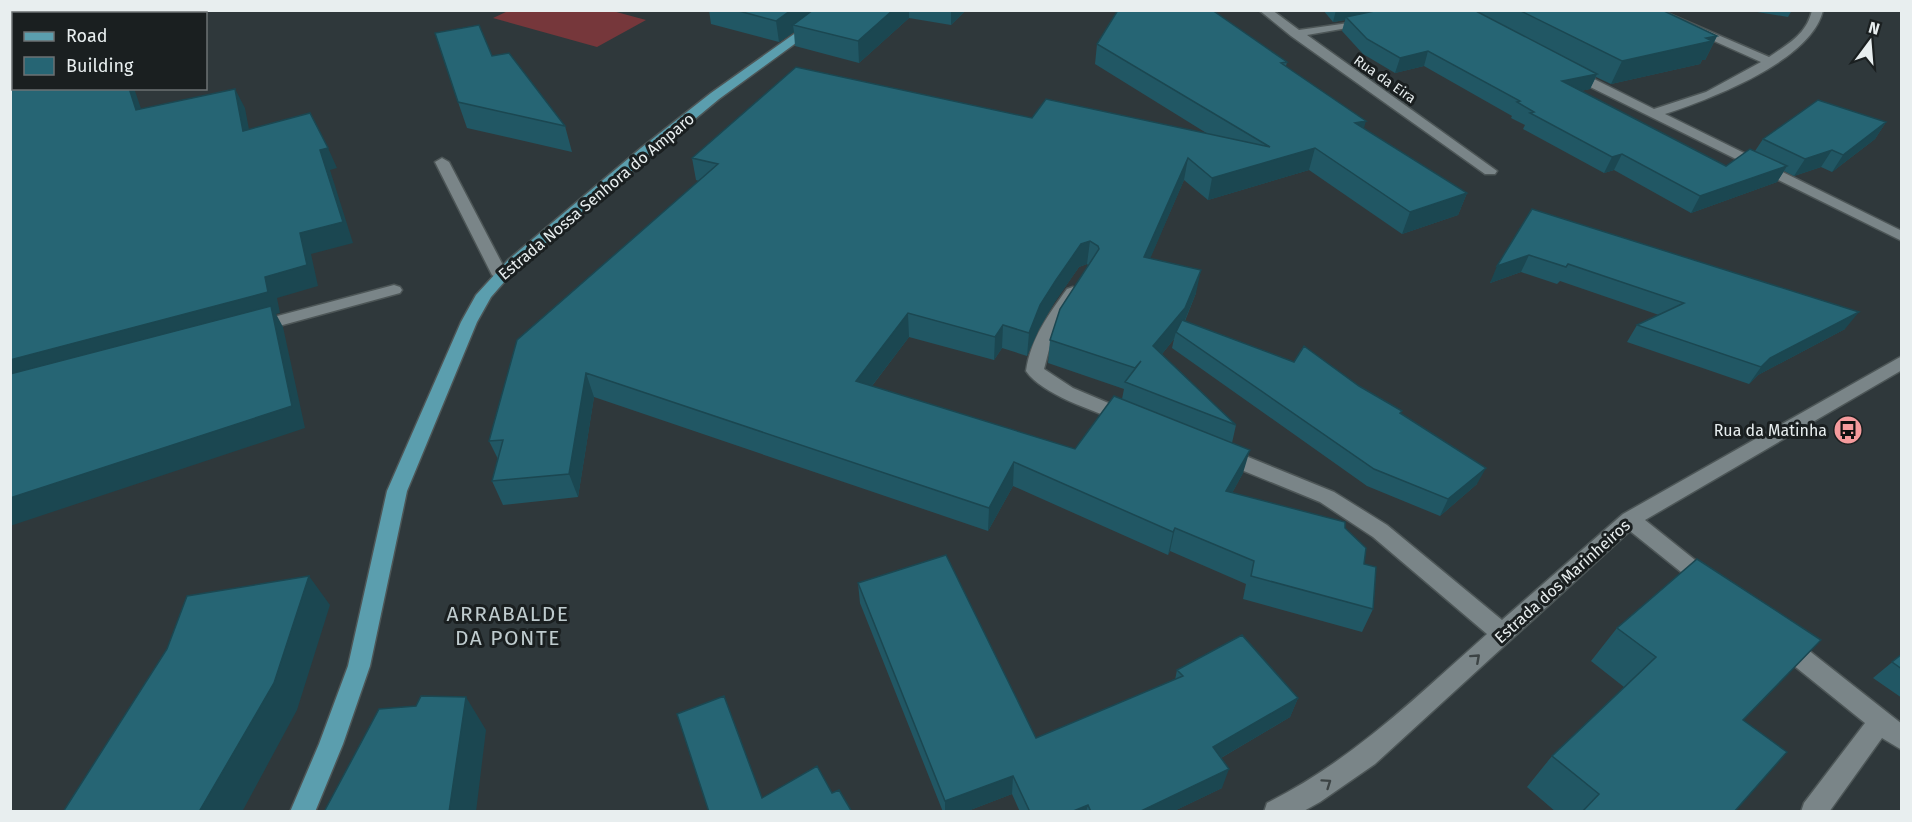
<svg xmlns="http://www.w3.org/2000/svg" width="1912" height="822" font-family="'Fira Sans',sans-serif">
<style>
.green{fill:#76373b}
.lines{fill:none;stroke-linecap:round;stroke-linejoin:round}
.minor-casing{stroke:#4d5657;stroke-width:3}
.major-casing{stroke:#4d5657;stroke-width:3}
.minor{fill:#7a8588;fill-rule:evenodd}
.major{fill:#5b9eae;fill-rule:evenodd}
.wall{fill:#215764;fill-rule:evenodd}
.shaded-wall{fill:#1b4751}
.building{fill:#266574;stroke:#1b4751;stroke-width:1.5}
.oneway{stroke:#3c4344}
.labels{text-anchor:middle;stroke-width:6;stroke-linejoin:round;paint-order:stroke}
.far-street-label{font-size:14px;fill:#e8eeef;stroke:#1a1f20}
.street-label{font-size:16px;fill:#e8eeef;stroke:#1a1f20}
.poi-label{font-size:16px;fill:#e8eeef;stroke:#1a1f20;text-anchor:end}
.near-neighbourhood-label{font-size:21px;letter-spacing:1.5px;fill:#bfcbce;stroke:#1a1f20}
</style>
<rect width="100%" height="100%" fill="#2f383b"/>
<path class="green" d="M609,10l37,10 -49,27 -104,-29 15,-7z"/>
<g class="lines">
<g class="minor-casing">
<path id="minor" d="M1259,10h13l27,20 71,-10v4l-63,11 190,136 -2,3h-10l-194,-138z
M1645,10h15l109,47c19,-13 38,-23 43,-47h11c-11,51 -113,89 -158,104l237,117v10l-336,-166v-6h8l80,40 52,-17 55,-30z
M442,158l7,4 59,113 -3,3 -5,2 -8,-5 -57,-113z
M394,285l6,2 2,3 -2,3 -143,39 -6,-1 -2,-4 2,-4z
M1073,287l8,5 -29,46 -8,31 29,19 59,25 3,4 -3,4 -6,2 -6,-2c-26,-10 -79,-27 -94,-50 5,-33 22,-56 41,-82z
M1902,356v14l-257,150 70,56 4,6 -4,6 -7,3 -7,-3 -71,-57 -255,233 -55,38 -18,10h-38l3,-9c86,-43 149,-106 220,-169l-114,-97 -53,-35 -103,-42 -2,-5 2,-5 7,-2 7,2 103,42 53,33 115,95 121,-106z
M1785,635l8,3 109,86v26l-20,-12 -53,74h-28l3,-9 61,-80 -88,-71 -3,-7 3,-7z"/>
</g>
<g class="major-casing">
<path id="major" d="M828,10h13l-122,89 -201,167 -27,31 -14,25 -70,169 -37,175 -27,78 -28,68h-25l29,-68 29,-78 39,-175 74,-169 15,-27 32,-35 133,-112 70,-55z"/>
</g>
<use href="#minor" class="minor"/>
<use href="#major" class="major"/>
</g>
<path class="wall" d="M709,10h257l-15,15 -42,-7 -50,45 -64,-17 -1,-14 -15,10 -68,-18z
M1323,10h339l55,26 -12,24h-3l-2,4 -89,20 -15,-7 -6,12 -10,2 146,75 29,-15 8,-12 123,-17 -11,17 -43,33 -11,-5 -27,9 -10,-5 -7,11 -86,31 -77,-43 -10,3 -81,-44 2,-4 -14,-7 1,-2 -88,-50 -29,7 -32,-19 -21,-23 3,-11 -12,2z
M1745,10h47l-4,7z
M1097,44l190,18 -1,4 78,63 103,64 -9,22 -56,19 -93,-64 -101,30 -24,-20 -34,78 46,35 -11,28 174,65 42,28 76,70 -37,32 -73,-30 -195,-138 2,-9 -12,15 74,71 -4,18 11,30 -11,20 113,35 19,36 9,45 -11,23 -119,-33 3,-15 -76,-33 -2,4 -155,-69 -25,45 -394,-134 -16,100 -75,8 -11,-24 6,-22 -9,-18 210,-260 -3,-1 -4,-22 340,-40 176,16 -113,-70zM1087,264l1,1 -38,75 -2,23 76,26 -2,10 -47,50 -203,-63 37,-49 85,23 8,-12 25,8 12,-27 15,-26 25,-36z
M492,56l73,70 7,26 -105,-24 -9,-26z
M1532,209l313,120 -87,46 -9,9 -122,-42 10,-17 22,-10 -99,-34 -3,3 -36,-12 -31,11z
M858,583l178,155 139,-58 2,-10 121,28 -8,19 -69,41 1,30 -50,24h-152l-8,-18 -47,18h-22l-83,-209z
M1617,628l126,92 -9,92h-178l-29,-25 25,-31 72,-69 -33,-26z
M1902,654v44l-29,-20z"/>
<path class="shaded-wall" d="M166,10h3l1,4h-14z
M791,10h32l-30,15 1,7 -15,10 -3,-21z
M893,10h16v8l-50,45 -1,-22z
M951,10h15l-15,15z
M1336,10h64l-54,7 -1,3 -12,2z
M1717,36l-12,24h-3l-2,4 -89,20 11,-23z
M1428,51l-4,15 -29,7 5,-15z
M1597,74l-7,15 -35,8 7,-16z
M129,88h5l14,41 -12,-19z
M235,89l10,19 8,43 -10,-20z
M1366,121l-6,21 -5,-19z
M1886,122l-11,17 -43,33 11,-17z
M328,148l9,20 -7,2 23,73 -42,11 7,32 -41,12 3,15 -4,1 7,13 22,101 -295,98v-166l255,-83 55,-127z
M1315,148l-6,22 -101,30 4,-22z
M1832,150l-11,17 -27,9 11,-17z
M1622,154l-8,16 -10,3 8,-16z
M1188,158l-4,22 -43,100 3,-23z
M1787,166l-10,16 -86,31 9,-17z
M1467,193l-9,22 -56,19 8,-22z
M1090,241l-3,23 -8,3 -25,36 -15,26 -12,27 2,-23 11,-28 16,-25 25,-36z
M1529,255l-8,17 -31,11 7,-17z
M1201,270l-5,23 -16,39h-4l-2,7 -25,31 4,-24z
M1859,312l-14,17 -87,46 -9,9 12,-17 9,-9z
M908,313l1,24 -51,67 -2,-23z
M1003,325l-1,23 -8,12 1,-23z
M586,373l8,24 -16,100 -9,-23z
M1250,450l-7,23 -23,42 6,-24z
M1014,462l-1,24 -25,45 1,-23z
M1486,468l-9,16 -37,32 8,-17z
M1175,528l-5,23 -2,4 5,-23z
M309,576l21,29 -33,105 -55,102h-43z
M466,697l20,33 -10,82h-27z
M1298,698l-8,19 -83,49 6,-19z
M1229,769l-7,19 -50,24h-33z
M1013,776l-1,18 -47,18h-20v-11z
M1088,805l-2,7h-15z"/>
<path class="building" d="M10,10h156v2l-10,2h-142v74h115l7,22 99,-21 8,42 67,-18 18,35 -8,2 23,72 -43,11 7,32 -42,12 3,15 -258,68z
M735,10h56l-15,11z
M813,10h80l-35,31 -65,-16z
M1118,10h94l75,52 -6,1 85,58 -11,2 112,70 -57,19 -95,-64 -103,30 -24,-20 -44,99 57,13 -16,38 -32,38 83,79 -111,-43 16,-21 -6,7 -85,-28 10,-31 39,-60 -1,-3 -8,-5 -9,3 -25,36 -16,25 -11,28 -26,-8 -8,12 -87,-24 -52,68 219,68 39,-53 136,54 -24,41 119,31v6l21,20 -2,16 12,3 -3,42 -122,-33 3,-15 -79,-33 -2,4 -159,-70 -25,46 -403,-135 -17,101 -77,7 11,-41 -14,1 28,-101 201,-176 -26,-6 104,-91 236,51 14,-19 224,48 -173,-103z
M1379,10h95l123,64 -35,7 164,85 24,-17 37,17 -87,30 -78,-42 -10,3 -82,-44 4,-1 -17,-10 3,-1 -92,-50 -28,7 -33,-19 -21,-22z
M1519,10h143l55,26 -11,2 6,3 -90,20z
M479,25l13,31 17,-3 56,73 -107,-24 -23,-69z
M1818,100l68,22 -43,33 -11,-5 -27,9 -42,-20z
M1532,209l327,103 -89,46 -9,9 -124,-42 47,-22 -116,-39 -2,3 -37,-12 -32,11z
M271,306l21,100 -282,92v-124z
M1182,320l112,42 10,-16 55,40 43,25 -2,2 86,55 -38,31 -74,-30 -198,-137z
M946,555l90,183 147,-62 -6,-6 65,-35 56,63 -85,49 16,22 -90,43h-48l-3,-7 -17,7h-41l-17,-36 -68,25 -87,-218z
M1697,559l124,81 -78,80 44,32 -53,60h-152l17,-18 -47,-38 104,-99 -39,-29z
M309,576l-35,107 -75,129h-136l104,-163 20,-53z
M1902,654v15l-10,-7z
M421,696l45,1 -17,115h-125l55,-103 37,-3z
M724,696l38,102 55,-32 15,27 7,-3 13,22h-143l-32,-98z"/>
<defs><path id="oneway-chevron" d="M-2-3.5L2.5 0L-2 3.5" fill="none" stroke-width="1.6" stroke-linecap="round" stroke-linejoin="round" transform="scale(1.5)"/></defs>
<g class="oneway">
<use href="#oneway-chevron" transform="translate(1476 658) rotate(-42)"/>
<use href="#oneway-chevron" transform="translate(1327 783) rotate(-35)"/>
</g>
<defs>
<g id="bus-disc" transform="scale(1.5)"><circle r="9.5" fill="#f59b9d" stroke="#1a1f20"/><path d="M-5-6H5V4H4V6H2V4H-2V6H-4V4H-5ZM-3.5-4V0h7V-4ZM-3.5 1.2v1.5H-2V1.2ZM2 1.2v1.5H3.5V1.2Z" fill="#111"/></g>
</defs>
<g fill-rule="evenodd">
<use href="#bus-disc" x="1848" y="430"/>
</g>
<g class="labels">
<g class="far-street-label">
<text transform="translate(1385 79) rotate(35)" y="5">Rua da Eira</text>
</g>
<g class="street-label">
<text transform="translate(596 196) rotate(-40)" y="6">Estrada Nossa Senhora do Amparo</text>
<text transform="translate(1562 581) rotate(-42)" y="6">Estrada dos Marinheiros</text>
</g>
<g class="poi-label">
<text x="1827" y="436">Rua da Matinha</text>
</g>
<g class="near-neighbourhood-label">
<text x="508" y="621">ARRABALDE<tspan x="508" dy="24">DA PONTE</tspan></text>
</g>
</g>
<rect width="1912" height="822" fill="none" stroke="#e8eeef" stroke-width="24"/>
<rect x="12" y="12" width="195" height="78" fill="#1a1f20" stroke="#6c7273" stroke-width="1.5"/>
<rect x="24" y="32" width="30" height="9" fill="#5b9eae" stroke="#6c7273" stroke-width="1.5"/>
<text x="66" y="42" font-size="18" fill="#e8eeef">Road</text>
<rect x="24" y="57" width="30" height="18" fill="#266574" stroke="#6c7273" stroke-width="1.5"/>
<text x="66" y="72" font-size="18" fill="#e8eeef">Building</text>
<g transform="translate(1870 42) rotate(16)" stroke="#1a1f20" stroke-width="4.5" paint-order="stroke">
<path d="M0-4.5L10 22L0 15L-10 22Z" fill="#e8eeef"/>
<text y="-9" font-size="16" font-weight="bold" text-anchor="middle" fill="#e8eeef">N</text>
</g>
</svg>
